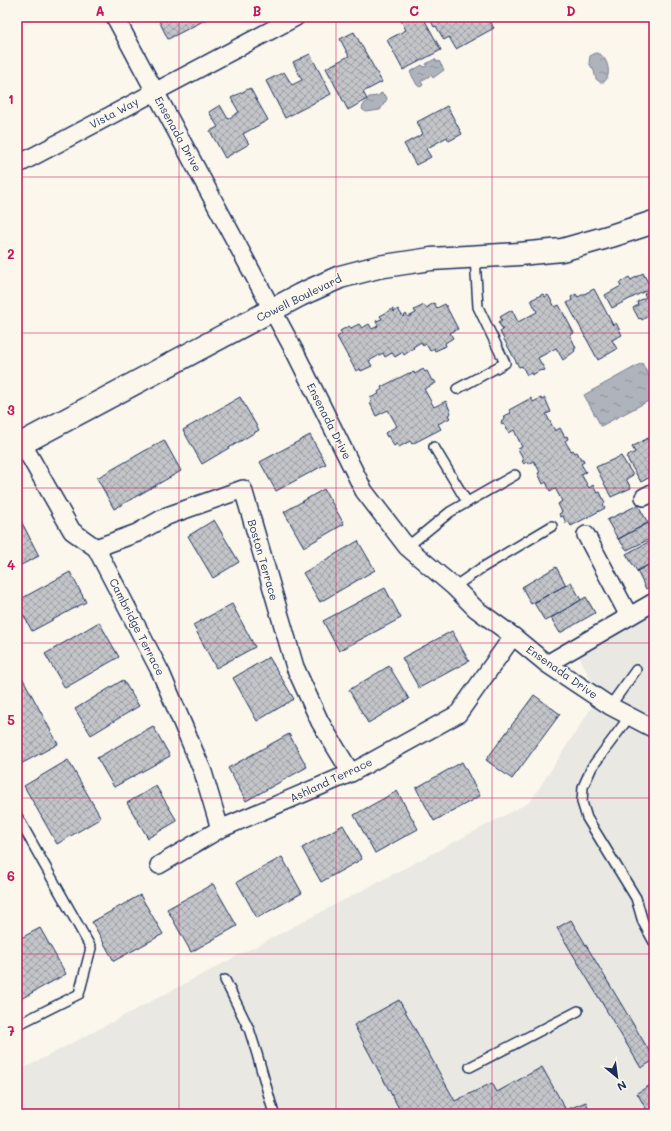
<svg xmlns="http://www.w3.org/2000/svg" width="671" height="1131" font-family="Mali,sans-serif">
<style>
.built{fill:#eae8e2}
.water{fill:url(#water-ripples);stroke:#747e96}
.building{fill:url(#building-cross-hatch);stroke:#1b2f5e}
.lines{fill:none;stroke-linecap:round;stroke-linejoin:round}
.lane-casing{stroke:#1b2f5e;stroke-width:12}
.street-casing{stroke:#1b2f5e;stroke-width:20}
.secondary-casing{stroke:#1b2f5e;stroke-width:25}
.lane{stroke:#fbf7ec;stroke-width:9}
.street{stroke:#fbf7ec;stroke-width:17}
.secondary{stroke:#fbf7ec;stroke-width:22}
.grid{fill:none;stroke:#c2185b;stroke-width:1;stroke-opacity:0.55}
.labels{text-anchor:middle;stroke-width:3;stroke-linejoin:round;paint-order:stroke}
.street-label{font-size:11px;fill:#1b2f5e;stroke:#fbf7ec}
.neatline{fill:none;stroke:#c2185b;stroke-width:1.5}
.grid-label{font-size:13px;text-anchor:middle;font-weight:bold;fill:#c2185b}
</style>
<defs>
<pattern id="water-ripples" width="26" height="14" patternUnits="userSpaceOnUse"><rect width="26" height="14" fill="#afb3bb"/><path d="M2 4q2-2 4 0t4 0M15 11q2-2 4 0t4 0" fill="none" stroke="#8e929b"/></pattern>
<pattern id="building-cross-hatch" width="8" height="8" patternUnits="userSpaceOnUse"><rect width="8" height="8" fill="#c3c5c9"/><path d="M0 0l8 8M0 8l8-8" fill="none" stroke="#9ea0a6"/></pattern>
</defs>
<rect width="100%" height="100%" fill="#fbf7ec"/>
<filter id="ink" filterUnits="userSpaceOnUse"><feTurbulence type="fractalNoise" baseFrequency=".025" numOctaves="2"/><feDisplacementMap in="SourceGraphic" scale="8" xChannelSelector="R" yChannelSelector="G"/><feConvolveMatrix kernelMatrix="1 2 1 2 8 2 1 2 1" color-interpolation-filters="sRGB"/></filter>
<g filter="url(#ink)">
<path class="built" d="M654,614v500h-637v-42l513,-270 69,-106 -20,-40z"/>
<path class="water" d="M596,53c11,1 17,22 8,29h-4l-4,-3 -2,-8 -5,-8 1,-7z
M435,59l2,3 2,-1 5,9 -11,8 -2,-3 -10,6 2,4 -3,2 -3,-2 -7,-13 12,-7 2,2 3,-1 -1,-2z
M381,93l5,3 1,3 -7,11 -14,2 -4,-3 1,-3 6,-9 9,-1z
M642,363l12,22v13l-53,28 -17,-31z"/>
<path class="building" d="M157,17h54l-43,22z
M399,17h24l18,33 -38,20 -16,-30 19,-10z
M429,17h58l7,11 -38,21 -7,-12 -5,3 -8,-14 -2,1z
M354,32l28,50 -19,10 4,7 -19,11 -22,-42 23,-12 -9,-17z
M310,54l21,40 -46,24 -19,-37 18,-9 8,13 10,-5 -9,-18z
M250,88l18,32 -25,14 6,10 -24,14 -15,-27 8,-4 -9,-15 11,-7 8,14 11,-7 -8,-14z
M447,106l15,28 -13,7 -2,-4 -21,12 5,8 -15,8 -12,-21 19,-10 -6,-12z
M643,273l8,15 -39,20 -7,-13 16,-9 -2,-3 10,-6 2,3z
M594,289l19,36 3,-2 6,12 -10,5 5,9 -19,11 -31,-57 5,-3 -1,-3 5,-3 2,3z
M653,289l1,26 -1,-2 -11,7 -1,-2 -2,1 -6,-11 5,-3 -1,-3 9,-5 -2,-3z
M543,294l2,3 3,-2 7,12 4,-2 15,28 -4,2 6,13 -2,1 1,2 -12,9 -7,-12 -18,10 7,12 -3,1 -1,-1 -9,5 -1,-2 -4,2 -5,-9 -3,1 -19,-35 3,-2 -5,-8 4,-2 -2,-3 12,-7 6,12 19,-10 -6,-12z
M434,303l3,5 8,-4 13,25 -8,4 3,5 -8,5 1,3 -11,5 -1,-3 -4,3 -4,-7 -3,2 -2,-4 -8,5 1,1 -10,7 -1,-3 -8,5 -3,-4 -7,4 -2,-4 -14,8 3,5 -11,5 -1,-2 -4,2 -19,-34 5,-3 -2,-3 9,-5 2,2 8,-4 3,4 7,-4 3,5 6,-3 -2,-5 6,-2 -2,-3 13,-7 1,3 4,-3 5,8 3,-3 2,3 8,-4 -2,-3 10,-5 2,3z
M423,369l2,3 2,-1 5,10 2,-1 2,3 -12,6 10,18 12,-6 5,12 -3,2 2,3 -12,6 3,5 -29,15 -2,-3 -11,6 -2,-3 -3,2 -6,-10 -1,1 -2,-4 12,-7 -9,-16 -12,6 -6,-13 2,-2 -2,-3 9,-4 -1,-2 4,-3 -1,-2 28,-14v1l5,-2 1,2z
M240,397l19,33 -57,34 -19,-34z
M531,398l2,4 8,-4 1,2 3,-2 6,14 -5,2 9,17 5,-3 5,9 2,-1 1,3 -3,2 6,10 2,-1 2,3 2,-1 4,7h2l1,3 -3,2 5,8 -5,2 8,14 4,-3 4,8 3,-1 5,11 -2,1 2,4 -34,18 -2,-4 -3,1 -3,-7 -2,1 -2,-3 3,-2 -4,-8 4,-3 -7,-13 -5,3 -4,-9 -3,2 -5,-11 2,-1 -6,-11 -5,3 -2,-3 -3,3 -2,-3 2,-1 -6,-11 4,-2 -8,-17 -5,3 -5,-9 -2,1 -1,-3 4,-3 -1,-3 7,-3 -2,-3z
M310,435l16,29 -50,27 -16,-29z
M648,438l6,12v25l-13,7 -15,-25 9,-5 -3,-5z
M164,440l17,31 -67,38 -17,-31z
M621,456l12,19 -7,4 5,9 -20,9 -15,-30z
M324,489l20,35 -40,23 -20,-35z
M638,505l10,18 -30,16 -11,-19z
M19,517l20,39 -22,11v-48z
M214,520l25,42 -26,16 -25,-42z
M648,523l6,14 -27,13 -9,-11z
M654,539v23l-17,9 -11,-17z
M358,541l17,29 -55,32 -17,-29z
M654,562v23l-8,4 -9,-18z
M556,567l10,18 -35,19 -9,-17z
M70,572l16,30 -54,29 -15,-28v-2z
M571,582l10,18 -36,21 -11,-18z
M385,588l16,30 -62,33 -16,-30z
M586,597l9,16 -35,20 -9,-15z
M232,604l23,43 -39,21 -23,-43z
M99,622l20,35 -54,31 -20,-34z
M452,631l17,30 -50,27 -17,-30z
M269,657l25,42 -37,22 -24,-43z
M389,666l20,33 -41,24 -19,-33z
M23,679l35,65 -41,22v-84z
M123,680l16,26 -48,29 -16,-26z
M534,695l26,19 -48,65 -26,-19z
M153,726l17,30 -56,31 -17,-29z
M289,734l18,33 -61,34 -18,-33z
M68,760l33,58 -44,26 -33,-58z
M462,762l18,34 -46,25 -18,-33z
M156,786l21,35 -29,17 -21,-35z
M397,791l21,38 -43,24 -21,-38z
M343,825l19,34 -41,23 -19,-34z
M282,857l20,36 -45,25 -20,-36z
M213,884l24,42 -46,26 -24,-43z
M140,895l23,39 -49,27 -22,-39z
M571,920l83,139v1l-13,8 -84,-140z
M40,928l26,46 -49,27v-61z
M399,1000l56,101 37,-18 5,9 45,-25 24,43 20,-8 5,12h-189l-48,-89z
M654,1083v31h-5l-12,-21z"/>
<g class="lines">
<g class="lane-casing">
<path id="lane" d="M457,389l48,-26 -27,-56 -3,-50
M434,447l33,55
M407,547l43,-35 65,-37
M454,587l26,-18 72,-43
M610,706l26,-36
M630,716l-38,51 -9,20 -1,15 5,16 49,80 7,24 11,20
M17,816l74,132 -12,46 -62,31
M225,980l24,49 8,25 17,60
M470,1067l108,-56"/>
</g>
<g class="street-casing">
<path id="street" d="M115,17l181,337 68,137 43,56 47,40 22,22 37,27 34,28 63,42 44,23
M17,165l279,-148
M22,443l50,88 24,17 65,125 42,99 17,57
M644,497l10,-5
M586,535l43,81
M96,548l41,-15 30,-17 76,-27 52,178 25,55 31,51
M547,664l107,-62
M159,865l61,-36 131,-56 107,-59 55,-78"/>
</g>
<g class="secondary-casing">
<path id="secondary" d="M17,446l283,-151 40,-18 38,-10 53,-8 88,-5 43,-4 49,-14 43,-14"/>
</g>
<use href="#lane" class="lane"/>
<use href="#street" class="street"/>
<use href="#secondary" class="secondary"/>
</g>
</g>
<path class="grid" d="M179,17v1097M336,17v1097M492,17v1097M17,177h637M17,333h637M17,488h637M17,643h637M17,798h637M17,954h637"/>
<g class="labels">
<g class="street-label">
<text transform="translate(114 113) rotate(-28)" y="4">Vista Way</text>
<text transform="translate(178 134) rotate(61)" y="4">Ensenada Drive</text>
<text transform="translate(299 298) rotate(-26)" y="4">Cowell Boulevard</text>
<text transform="translate(329 421) rotate(63)" y="4">Ensenada Drive</text>
<text transform="translate(263 560) rotate(74)" y="4">Boston Terrace</text>
<text transform="translate(137 627) rotate(63)" y="4">Cambridge Terrace</text>
<text transform="translate(562 672) rotate(35)" y="4">Ensenada Drive</text>
<text transform="translate(331 780) rotate(-25)" y="4">Ashland Terrace</text>
</g>
</g>
<rect width="671" height="1131" fill="none" stroke="#fbf7ec" stroke-width="44"/>
<g transform="translate(617 1077) rotate(151)" stroke="#fbf7ec" stroke-width="3" paint-order="stroke">
<path d="M0-3L7 15L0 10L-7 15Z" fill="#1b2f5e"/>
<text y="-6" font-size="11" font-weight="bold" text-anchor="middle" fill="#1b2f5e">N</text>
</g>
<rect x="22" y="22" width="627" height="1087" class="neatline"/>
<g class="grid-label">
<text x="100" y="16">A</text>
<text x="257" y="16">B</text>
<text x="414" y="16">C</text>
<text x="571" y="16">D</text>
<text x="11" y="104">1</text>
<text x="11" y="259">2</text>
<text x="11" y="415">3</text>
<text x="11" y="570">4</text>
<text x="11" y="725">5</text>
<text x="11" y="881">6</text>
<text x="11" y="1036">7</text>
</g>
</svg>
